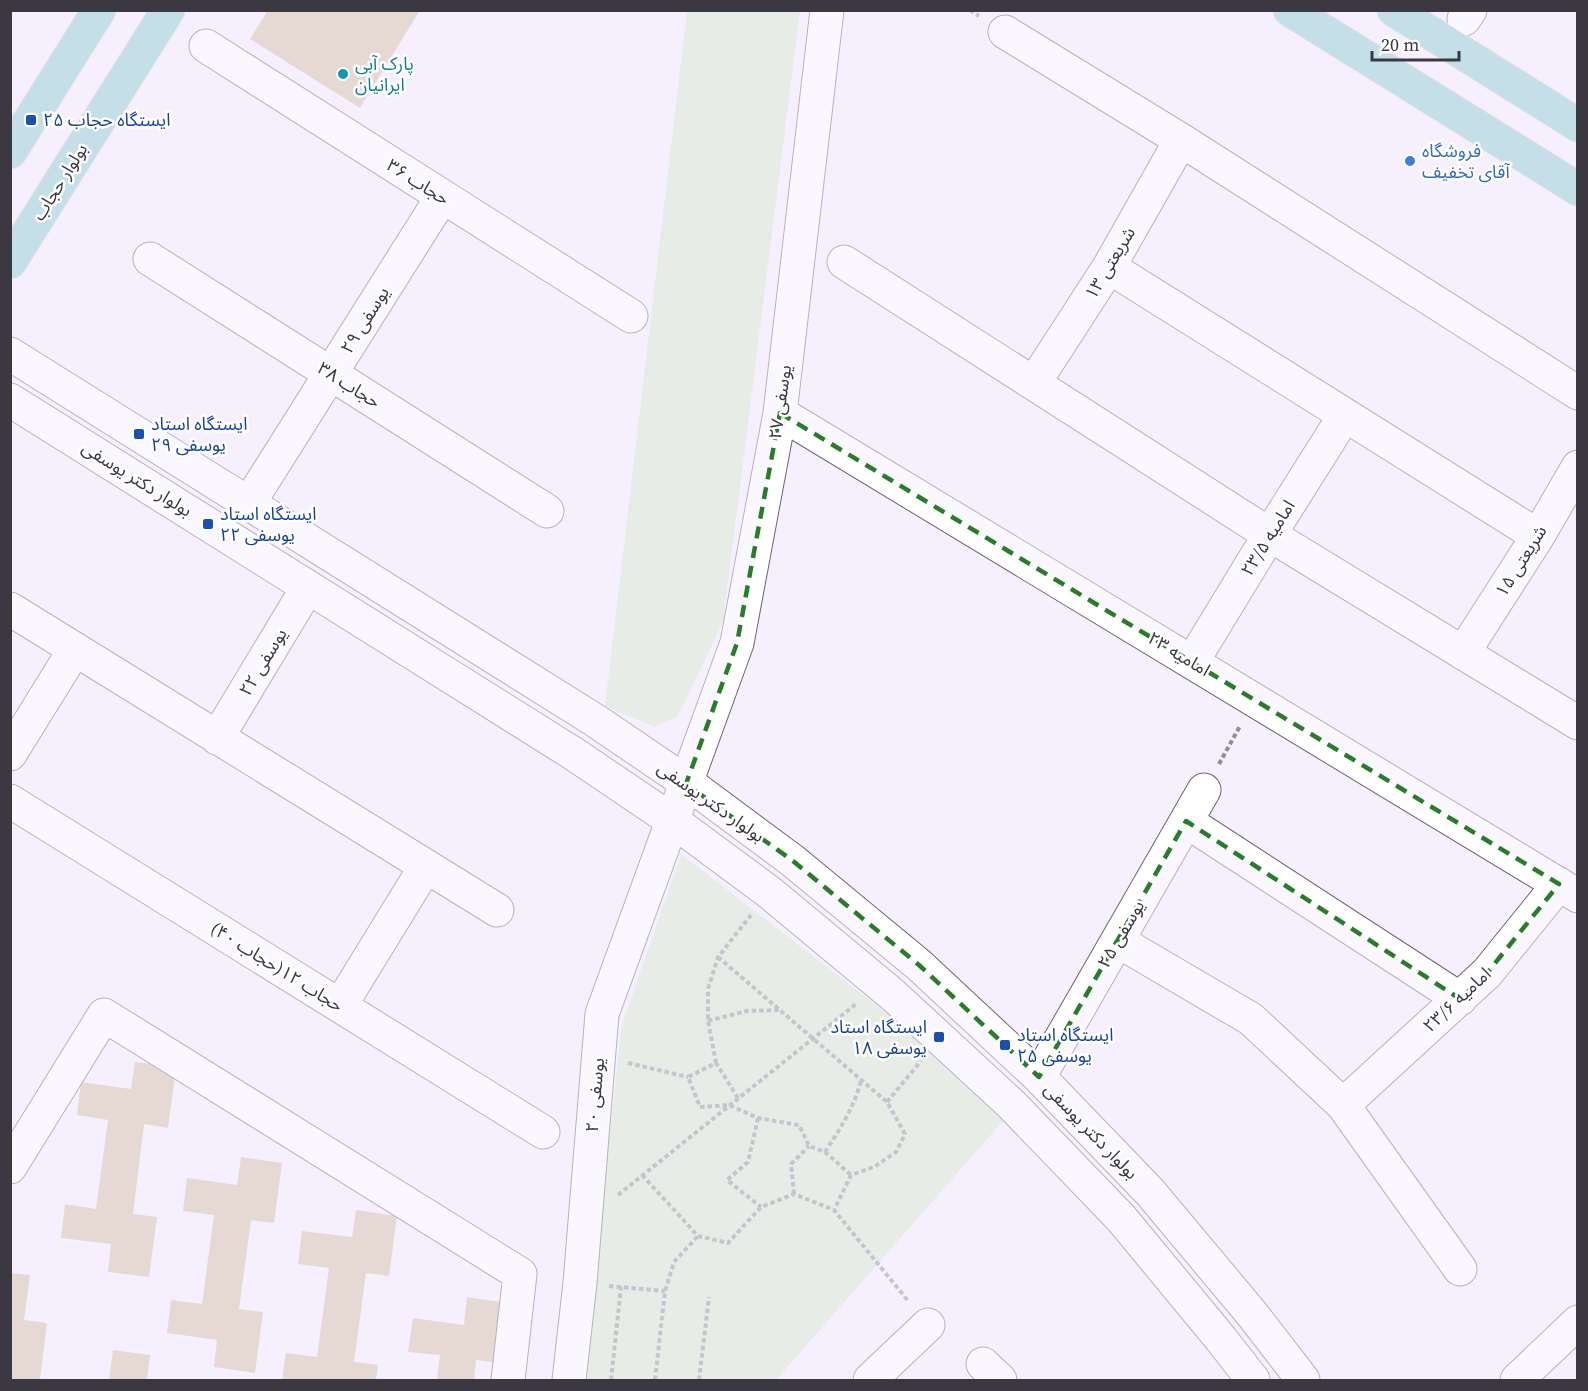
<svg xmlns="http://www.w3.org/2000/svg" width="1588" height="1391" font-family="'Source Serif 4','Noto Sans Arabic',serif">
<style>
.green{fill:#d4e7cc}
.building{fill:#d2bca2}
.lines{fill:none;stroke-linecap:round;stroke-linejoin:round}
.minor-casing{stroke:#6c6477;stroke-width:35}
.major-casing{stroke:#d4d3d5;stroke-width:35}
.path{stroke:#928d98;stroke-width:4;stroke-dasharray:4.5 3;stroke-linecap:butt}
.minor{stroke:#fff;stroke-width:33}
.major{stroke:#88cbce;stroke-width:33}
.marked{fill:none;stroke:#297d29;stroke-width:4.5;stroke-dasharray:12 8;stroke-linejoin:round}
.culture-dot{fill:#0f9aa8;stroke:#fff;stroke-width:2}
.transit-dot{fill:#1a4fb4;stroke:#fff;stroke-width:2}
.shop-dot{fill:#3f7fe0;stroke:#fff;stroke-width:2}
.labels{text-anchor:middle;stroke-width:5;stroke-linejoin:round;paint-order:stroke}
.culture-label{font-size:18px;fill:#0d838f;stroke:#fff;text-anchor:start}
.transit-label{font-size:18px;fill:#164399;stroke:#fff;text-anchor:start}
.shop-label{font-size:18px;fill:#366cbe;stroke:#fff;text-anchor:start}
.street-label{font-size:18px;fill:#3c3841;stroke:#fff}
</style>
<rect width="100%" height="100%" fill="#f6f0fe"/>
<path class="green" d="M687,11h113l-77,611 -45,94 -23,11 -50,-21z
M681,854l203,157 119,110 -227,259h-192l37,-352z"/>
<path class="building" d="M268,10h152l-60,98 -110,-69z
M135,1062l41,5 -8,61 -24,-4 -11,90 24,3 -8,60 -41,-5 3,-28 -50,-6 4,-34 31,5 12,-89 -31,-5 4,-33 50,7z
M241,1157l41,6 -8,60 -23,-3 -6,45 -6,44 24,3 -8,61 -41,-6 3,-27 -50,-7 4,-33 31,4 12,-89 -31,-4 4,-33 50,7z
M356,1210l41,6 -8,60 -23,-3 -6,45 -6,44 24,3 -2,15h-94l4,-27 31,4 12,-89 -31,-4 4,-33 50,6z
M10,1273l20,2 -6,45 23,3 -7,57 -30,-1z
M467,1297l41,6 -8,60 -24,-3 -2,20h-37l3,-25 -32,-3 5,-34 51,7z
M113,1350l37,5 -3,25h-38z"/>
<g class="lines">
<g class="minor-casing">
<path id="minor" d="M1464,19l6,-9
M1005,32l176,108 397,253
M206,46l425,270
M150,259l397,252
M844,262l431,276 303,185
M1109,267l429,269
M10,354l586,367 100,68 97,72 126,104 120,112 111,115 102,122 51,66
M1034,383l75,-116 72,-127
M10,400l564,354 99,67 96,71 124,103 119,110 109,113 100,121 32,41
M780,413l798,483
M249,503l193,-306
M10,609l487,301
M1463,653l75,-117 40,-69
M1192,662l78,-128 75,-119
M217,738l91,-151
M10,754l65,-105
M10,801l533,331
M1186,821l274,178
M1118,941l133,78 92,86 117,164
M340,1006l86,-140
M1039,1077l165,-287
M1343,1105l144,-132 72,-89
M10,1167l94,-152 416,259 -12,106
M983,1364l17,16
M569,1380l11,-97 22,-269 135,-371 43,-230 47,-403
M870,1380l58,-55
M1517,1380l61,-58"/>
</g>
<g class="major-casing">
<path id="major" d="M1290,10l288,179
M1394,10l184,115
M10,152l89,-142
M10,262l158,-252"/>
</g>
<path class="path" d="M970,10l9,6
M1219,764l21,-38
M718,957l169,145 18,32 -9,18 -22,15 -23,8 -17,35
M708,1021l38,-10 35,-1
M628,1063l60,14
M716,1063l-8,-42v-32l10,-32 33,-42
M738,1098l-22,-35 -28,14 12,30 29,-2 29,13 41,7 10,21 16,6 26,23
M887,1102l34,-41
M758,1118l-10,44 -21,18 34,27
M825,1152c15,-23 30,-46 36,-72
M642,1175l56,61 30,7 33,-36 33,-13 40,16 75,92
M794,1194l-3,-30 18,-18
M618,1195l238,-191
M609,1286l56,5
M611,1380l10,-93
M655,1380l10,-89 9,-29 24,-26
M699,1380l10,-83"/>
<use href="#minor" class="minor"/>
<use href="#major" class="major"/>
</g>
<path d="M0 0H1588V1391H0ZM780,413l779,471 -72,89 -27,26 -274,-178 -147,256 -120,-112 -126,-104 -107,-77 51,-141z" fill="#f6f0fe" fill-opacity=".55" fill-rule="evenodd"/>
<path class="marked" d="M780,413l779,471 -72,89 -27,26 -274,-178 -147,256 -120,-112 -126,-104 -107,-77 51,-141z"/>
<circle class="culture-dot" cx="343" cy="74" r="6"/>
<g class="transit-dot">
<rect x="25" y="114" width="12" height="12" rx="3"/>
<rect x="133" y="428" width="12" height="12" rx="3"/>
<rect x="202" y="518" width="12" height="12" rx="3"/>
<rect x="933" y="1031" width="12" height="12" rx="3"/>
<rect x="999" y="1039" width="12" height="12" rx="3"/>
</g>
<circle class="shop-dot" cx="1410" cy="161" r="6"/>
<g class="labels">
<g class="culture-label">
<text x="355" y="70">پارک آبی<tspan x="355" dy="21">ایرانیان</tspan></text>
</g>
<g class="transit-label">
<text x="43" y="126">ایستگاه حجاب ۲۵</text>
<text x="151" y="430">ایستگاه استاد<tspan x="151" dy="21">یوسفی ۲۹</tspan></text>
<text x="220" y="520">ایستگاه استاد<tspan x="220" dy="21">یوسفی ۲۲</tspan></text>
<text x="927" y="1033" text-anchor="end">ایستگاه استاد<tspan x="927" dy="21">یوسفی ۱۸</tspan></text>
<text x="1017" y="1041">ایستگاه استاد<tspan x="1017" dy="21">یوسفی ۲۵</tspan></text>
</g>
<g class="shop-label">
<text x="1422" y="157">فروشگاه<tspan x="1422" dy="21">آقای تخفیف</tspan></text>
</g>
<g class="street-label">
<text transform="translate(60 182) rotate(-58)" y="6">بولوار حجاب</text>
<text transform="translate(418 182) rotate(32)" y="6">حجاب ۳۶</text>
<text transform="translate(1110 263) rotate(-59)" y="6">شریعتی ۱۳</text>
<text transform="translate(365 320) rotate(-58)" y="6">یوسفی ۲۹</text>
<text transform="translate(349 385) rotate(32)" y="6">حجاب ۳۸</text>
<text transform="translate(780 402) rotate(-82)" y="6">یوسفی ۲۷</text>
<text transform="translate(137 479) rotate(32)" y="6">بولوار دکتر یوسفی</text>
<text transform="translate(1268 538) rotate(-58)" y="6">امامیه ۲۳/۵</text>
<text transform="translate(1521 561) rotate(-58)" y="6">شریعتی ۱۵</text>
<text transform="translate(1179 654) rotate(31)" y="6">امامیه ۲۳</text>
<text transform="translate(263 662) rotate(-59)" y="6">یوسفی ۲۲</text>
<text transform="translate(711 802) rotate(35)" y="6">بولوار دکتر یوسفی</text>
<text transform="translate(1121 934) rotate(-60)" y="6">یوسفی ۲۵</text>
<text transform="translate(277 967) rotate(32)" y="6">حجاب ۱۲(حجاب ۴۰)</text>
<text transform="translate(1457 1000) rotate(-43)" y="6">امامیه ۲۳/۶</text>
<text transform="translate(595 1095) rotate(-85)" y="6">یوسفی ۲۰</text>
<text transform="translate(1091 1131) rotate(46)" y="6">بولوار دکتر یوسفی</text>
</g>
</g>
<rect width="1588" height="1391" fill="none" stroke="#3c3841" stroke-width="24"/>
<path d="M1372 51v9h87v-9" fill="none" stroke="#3c3841" stroke-width="3"/>
<text x="1381" y="51" font-size="18" fill="#3c3841" stroke="#ffffff" stroke-width="4.5" paint-order="stroke">20 m</text>
</svg>
